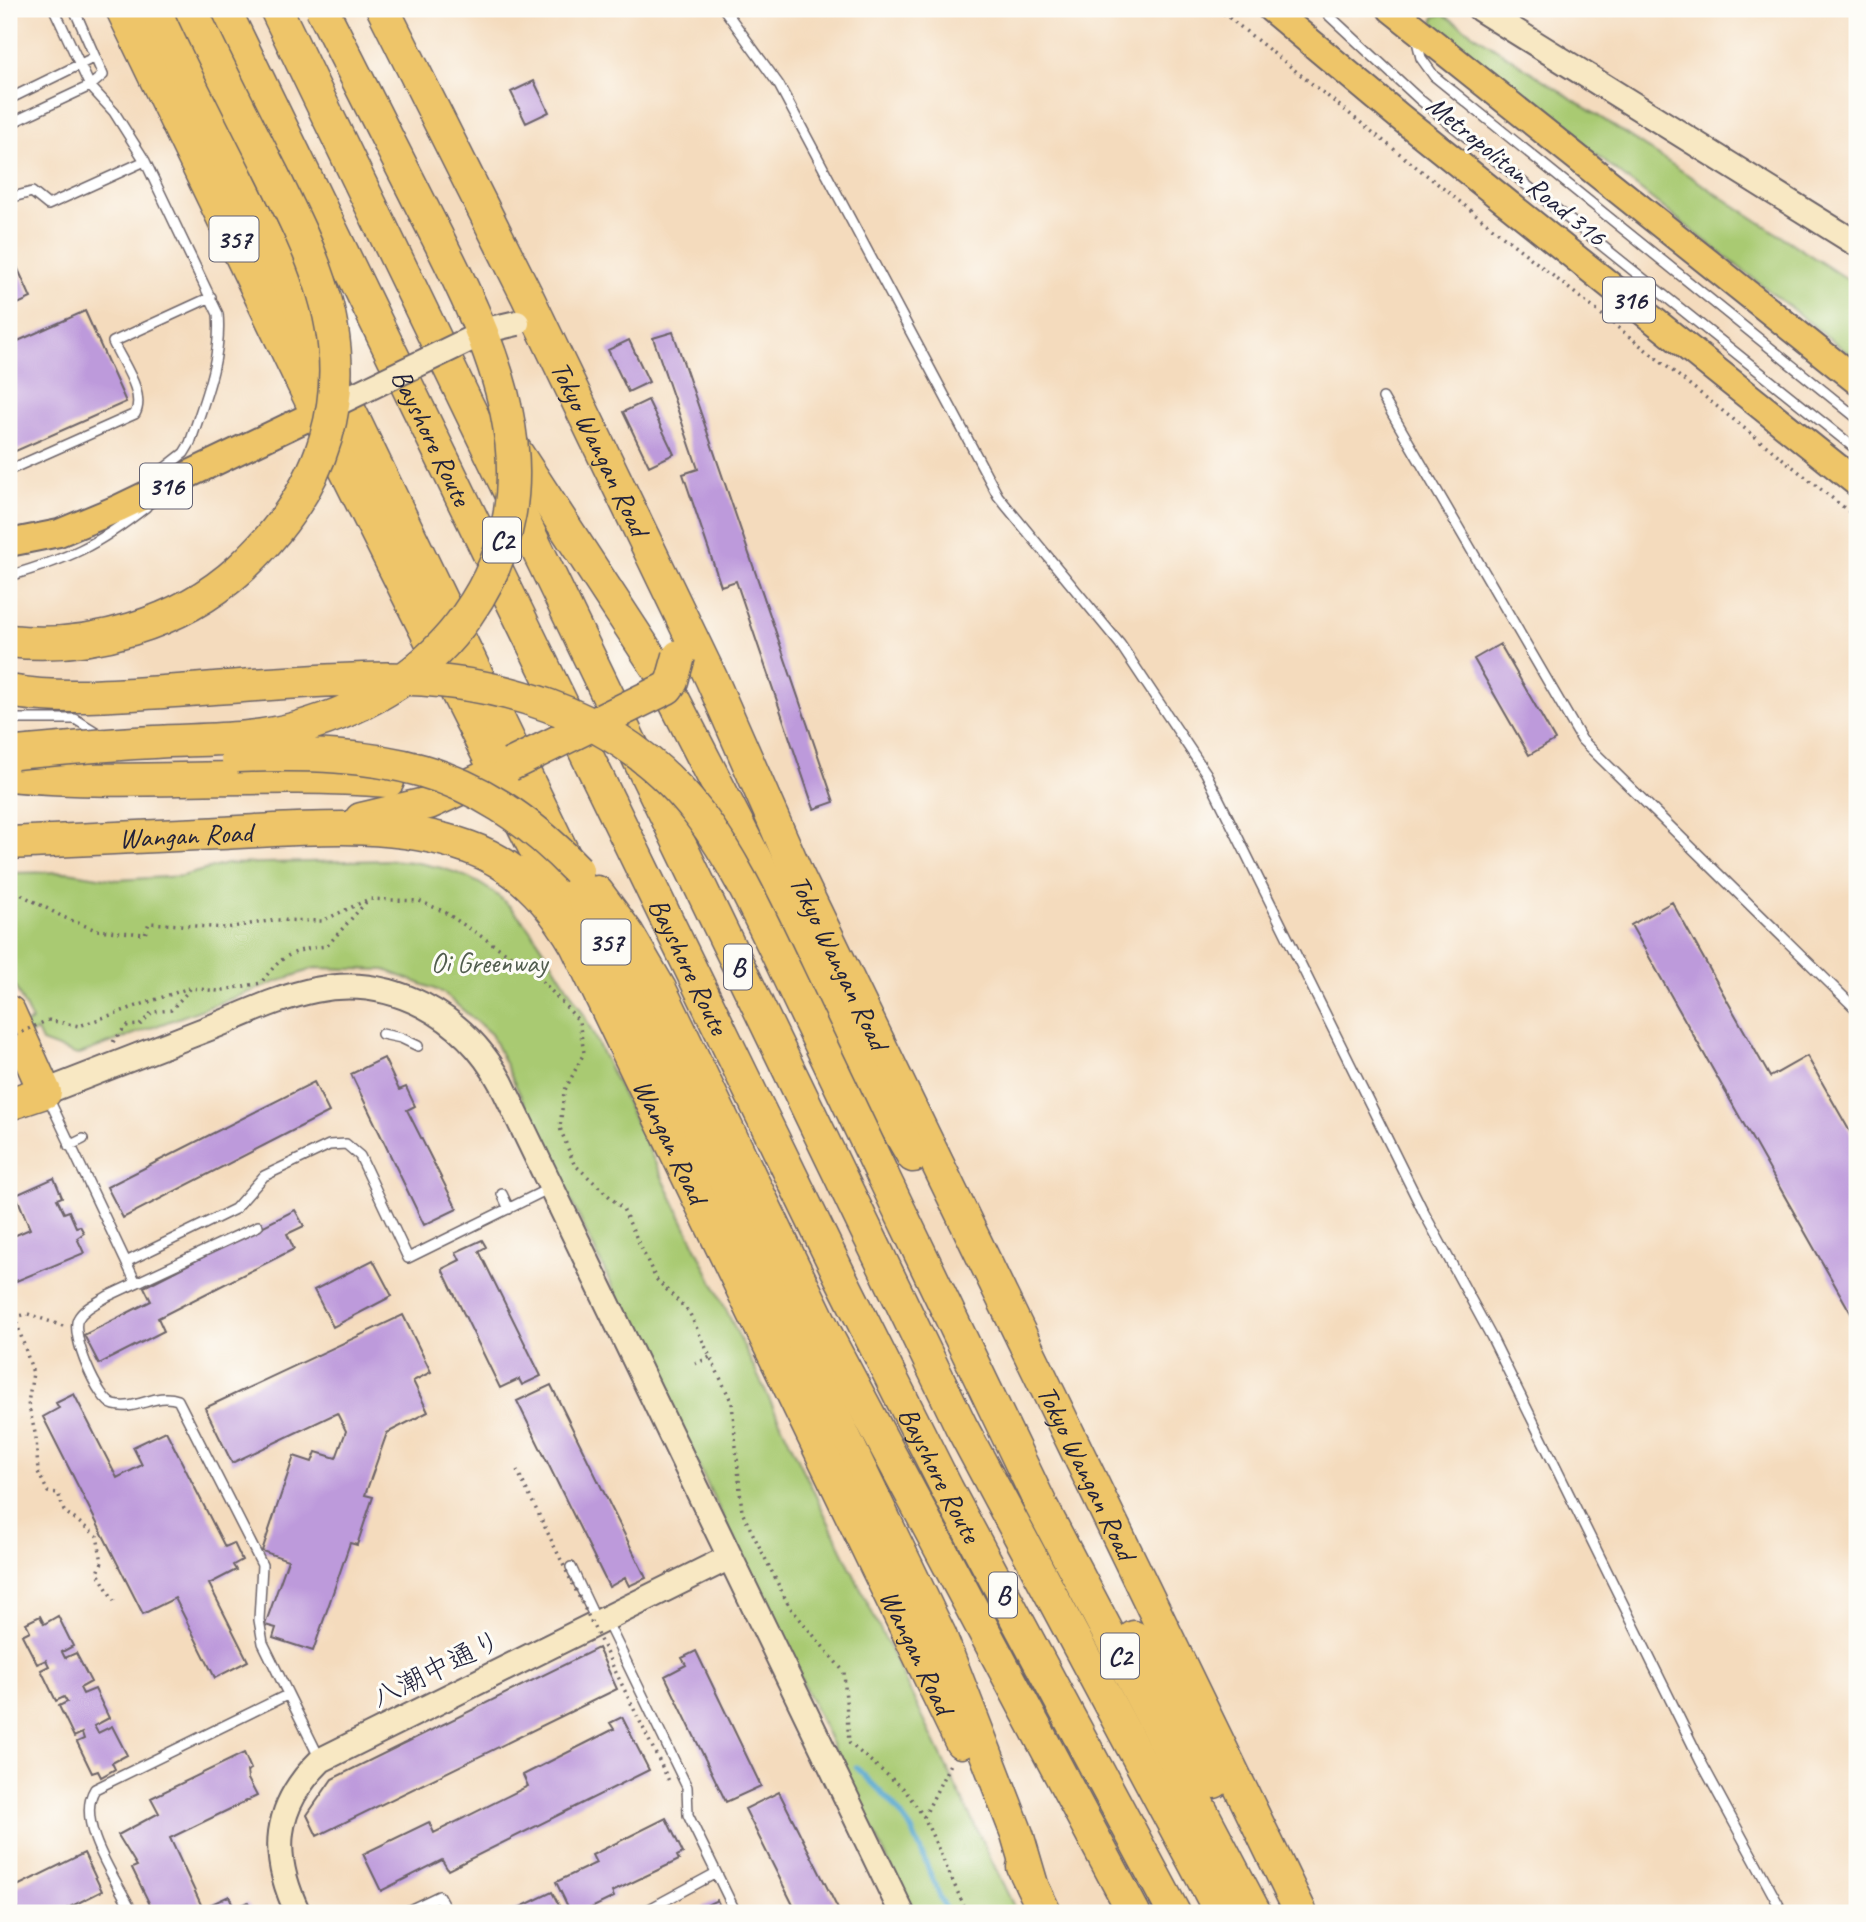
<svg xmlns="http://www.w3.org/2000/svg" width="1866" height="1922" font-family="Caveat,'Klee One',sans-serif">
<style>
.green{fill:#a9ca72;stroke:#667656;stroke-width:2}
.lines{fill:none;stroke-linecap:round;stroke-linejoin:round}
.stream{stroke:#51a5cd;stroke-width:5}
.building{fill:#bd9adb}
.lane-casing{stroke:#6c6368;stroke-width:12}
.secondary-casing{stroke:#6c6368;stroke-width:28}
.primary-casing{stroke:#6c6368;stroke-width:30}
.highway-casing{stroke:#6c6368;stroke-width:35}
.path{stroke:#6c6368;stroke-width:3.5;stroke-dasharray:2 5;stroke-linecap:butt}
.lane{stroke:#fff;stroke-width:9}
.secondary{stroke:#f8e8c3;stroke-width:24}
.primary{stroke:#eec569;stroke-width:26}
.highway{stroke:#eec569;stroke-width:32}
.secondary-bridge-casing{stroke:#6c6368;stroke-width:28;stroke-linecap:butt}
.highway-bridge-casing{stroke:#6c6368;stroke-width:35;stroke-linecap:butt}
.path-bridge{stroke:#6c6368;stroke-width:3.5;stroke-dasharray:2 5;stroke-linecap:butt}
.secondary-bridge{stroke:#f8e8c3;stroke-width:24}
.highway-bridge{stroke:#eec569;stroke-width:32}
.labels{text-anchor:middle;stroke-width:6;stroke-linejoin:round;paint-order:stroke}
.shield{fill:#fdfcf7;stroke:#646373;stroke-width:2}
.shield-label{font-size:26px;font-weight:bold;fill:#22223b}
.street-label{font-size:28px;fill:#22223b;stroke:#fdfcf7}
.park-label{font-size:28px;fill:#515d4e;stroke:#fdfcf7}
</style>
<rect width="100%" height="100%" fill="#fdfcf7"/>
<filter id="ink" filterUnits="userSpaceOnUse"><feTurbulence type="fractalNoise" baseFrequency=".0143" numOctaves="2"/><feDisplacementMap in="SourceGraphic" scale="14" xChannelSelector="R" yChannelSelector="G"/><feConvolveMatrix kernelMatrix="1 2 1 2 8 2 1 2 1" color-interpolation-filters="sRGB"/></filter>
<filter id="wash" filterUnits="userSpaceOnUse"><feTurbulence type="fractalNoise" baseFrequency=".00686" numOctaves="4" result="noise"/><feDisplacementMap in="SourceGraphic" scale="28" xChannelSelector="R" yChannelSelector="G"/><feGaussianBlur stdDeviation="1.57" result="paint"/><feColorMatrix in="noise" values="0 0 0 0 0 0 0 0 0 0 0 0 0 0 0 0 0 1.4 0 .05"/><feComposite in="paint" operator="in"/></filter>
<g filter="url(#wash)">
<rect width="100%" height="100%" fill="#f4dbbd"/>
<path class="green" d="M1443,14l414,272v74l-424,-333 1,-10z
M391,860c115,8 137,64 192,153l434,900h-104l-422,-879 -49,-42 -57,-22 -70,-2 -238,87 -35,-13 -5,-11 -28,12v-12l23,-10 -23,-47v-101l59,-1 49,8 65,-4 45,-12z"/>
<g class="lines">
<path class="stream" d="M856,1767l37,37 19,26 35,83"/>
</g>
<g id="blocks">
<path class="building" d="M534,81l15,31 -23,11 -15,-31z
M9,249l22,49 -22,10z
M85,311l41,91 -117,52v-109z
M673,332l161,470 -20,7 -78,-228 -15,5 -38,-112 15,-5 -45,-131z
M629,340l20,42 -21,10 -20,-42z
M648,400l26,54 -25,12 -26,-54z
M1500,644l55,96 -26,15 -55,-96z
M1672,902l98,175 37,-21 50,88v180l-226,-399z
M384,1058l15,32 7,-3 9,19 -8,4 50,99 -33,16 -73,-151z
M314,1082l15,30 -206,106 -16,-31z
M54,1178l8,19 -5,2 7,14 5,-2 7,16 4,-1 4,7 -7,5 7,15 -75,31v-46l21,-9 -14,-34z
M295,1210l9,16 -17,8 7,15 -136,69 6,13 -65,33 -15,-29 67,-34 -7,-14z
M482,1240l4,7 -7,4 62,125 -19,9 -3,-6 -19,9 -58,-119 18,-9 -4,-8z
M373,1260l19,36 -59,31 -19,-37z
M403,1315l28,57 -18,9 15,31 -41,21 -22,62 8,2 -16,48 -7,-2 -37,108 -40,-13 3,-10 -11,-3 23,-65 -26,-9 32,-95 18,6 4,-10 20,6 10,-27 -9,-18 -105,50 -27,-55z
M551,1385l95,193 -17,8 -4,-8 -16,9 -92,-186z
M74,1394l43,84 25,-13 -9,-18 33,-16 59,116 9,-4 8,17 -9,5 3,5 -27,14 39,77 -33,17 -40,-80 -32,16 -100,-197 16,-9 -3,-5z
M40,1616l4,8 14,-8 15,30 -11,6 3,6 11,-5 15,29 -11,6 3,6 12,-5 14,29 -15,8 4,7 14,-7 15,29 -15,8 3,6 -14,8 -3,-6 -6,2 -15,-31 7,-3 -2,-6 -8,4 -15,-31 8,-4 -3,-5 -8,4 -15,-31 8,-4 -3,-6 -9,4 -15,-29 8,-4 -4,-8z
M598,1648l19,41 -300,147 -10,-21 25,-36z
M696,1651l65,135 -35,16 -61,-126 21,-11 -4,-7z
M622,1717l27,53 -201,100 -6,-10 -61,31 -18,-37 66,-32 5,11 94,-47 -5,-11 91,-46 -4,-6z
M244,1753l7,16 -4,2 1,8 9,17 -87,42 35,75h-51l-22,-45 5,-2 -19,-31 41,-22 -8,-15z
M779,1792l61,121h-43l-52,-104z
M666,1818l17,35 -6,3 2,4 -67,32 2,5 -33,16h-10l-15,-31 40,-19 -4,-8z
M84,1853l18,38 -44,22h-39l-10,-23z
M552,1892l11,21h-55z
M229,1896l6,13 13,-7 6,11h-46l-3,-6z
M717,1900l6,13h-33z"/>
</g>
</g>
<g filter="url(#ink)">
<use href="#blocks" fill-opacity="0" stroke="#6c6368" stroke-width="2"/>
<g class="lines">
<g class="lane-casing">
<path id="lane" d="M54,9l36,77 24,26 31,49 73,153c4,45 -14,87 -28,129l-6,10 -37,29
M724,9l55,76 219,411 122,148 86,129 218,440 68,125 209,424 82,151
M1322,9l97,90 438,351
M1416,37l5,21 13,18 423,342
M9,99l86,-42
M9,124l81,-38 13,-11 -29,-66
M9,198l23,-6 16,13 97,-44
M1383,398l199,342 275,270
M9,470l126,-56c11,-21 -13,-51 -22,-72l98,-45
M9,576c61,-18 87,-30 137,-69
M9,719h66l26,16
M382,1034l19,4 17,8
M47,1095l89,188
M69,1146l14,-7
M502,1194l7,15
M258,1226l-150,70c-11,7 -24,12 -30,23 -8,15 20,82 36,86 23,6 41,-13 64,-5l84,165 -3,55 4,23 57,116
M126,1262l109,-53 29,-33 65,-31 17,-1 14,12 48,102 142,-70
M571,1567l26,55
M606,1620l81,167 1,28 48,98
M133,1913c-16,-32 -59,-91 -38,-124l192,-94
M403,1913l36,-17 9,17
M642,1913l74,-40"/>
</g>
<g class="secondary-casing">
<path id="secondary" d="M1480,9l377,235
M45,1092c51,-20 103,-40 154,-60 38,-14 76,-34 116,-42 77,-16 150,26 186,93l401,830
M298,1913c-28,-58 -25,-106 23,-153l409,-203"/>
</g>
<g class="primary-casing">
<path id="primary" d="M1271,9l129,108 457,366
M1391,9l466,372
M9,543l50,-10 60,-25 198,-95"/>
</g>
<g class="highway-casing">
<g id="highway">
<path d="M122,9l195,404 247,494"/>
<path d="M156,9l784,1626 77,199 15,51"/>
<path id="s1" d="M224,9l615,1265 108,215 227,424"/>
<path d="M276,9l685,1417 260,487"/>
<path id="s2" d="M383,9l144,287 185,384 85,194 504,1039"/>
<path d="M505,435l153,234 208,406 47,81"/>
<path d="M9,775c126,12 253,-4 379,6"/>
<path d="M361,819l68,-16 55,-25"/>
<path id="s3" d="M9,843c70,-3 141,-7 212,-10 81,-4 170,-14 247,14 49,17 83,55 108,98l385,797"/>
<path d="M597,892l31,42 32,55 166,345 308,579"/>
<path d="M9,1012l36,80 -36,12"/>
<path d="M883,1176l159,331 213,406"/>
<path d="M1134,1637l80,145"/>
<path d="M1023,1867l22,46"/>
</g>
</g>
<path class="path" d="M1218,9l639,509
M9,888l54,29 33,13 49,4 4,-11 77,5 49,-8 47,1 47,-22 50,2 24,10 89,59 47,51 5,32 -20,39 -4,36 14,36 49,45 33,70 33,33 43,91 10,109 47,94 55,66 5,71 55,46 20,28 43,96
M48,1020l31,6 110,-38
M113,1042l13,-16 14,-1 12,-13 19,-2 20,-22 27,3 43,-8c21,-29 32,-33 66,-37l41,-46
M63,1326l-35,-12 -13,3 18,56 -5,30 8,34 2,35 10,20 10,1 6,18 33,25 5,26 -4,11 17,30
M695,1364l15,-7
M924,1817l27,-55"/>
<use href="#lane" class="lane"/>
<use href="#secondary" class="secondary"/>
<use href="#primary" class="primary"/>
<use href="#highway" class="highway"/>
<g class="secondary-bridge-casing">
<path id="secondary-bridge" d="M338,403l153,-74 26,-6"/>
</g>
<g class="highway-bridge-casing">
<path id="highway-bridge" d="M9,641c80,9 171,-17 231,-72 84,-78 118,-175 80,-287 -12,-37 -30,-72 -47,-107 -28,-55 -56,-110 -82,-166
M9,691c51,9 102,4 154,1 66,-5 133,-11 200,-13 126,-5 257,31 336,135 37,49 62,106 88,160 32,68 64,135 96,202
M16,753c46,-4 92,-9 138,-11 48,-3 96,-1 143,-14 68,-19 129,-54 170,-113 97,-138 21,-279 -46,-410 -33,-66 -66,-131 -99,-196
M237,756c143,-5 236,6 340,114
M510,765l157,-77 5,-7 7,-25"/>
</g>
<path class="path-bridge" d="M9,1038l39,-18
M517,1470l153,313"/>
<use href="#secondary-bridge" class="secondary-bridge"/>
<use href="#highway-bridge" class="highway-bridge"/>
</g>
</g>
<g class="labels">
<g class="shield">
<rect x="209.5" y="216.5" width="49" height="45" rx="5"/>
<rect x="1603" y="277.5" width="52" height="45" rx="5"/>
<rect x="140" y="463.5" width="52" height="45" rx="5"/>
<rect x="483" y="517.5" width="38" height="45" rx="5"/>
<rect x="581.5" y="919.5" width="49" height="45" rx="5"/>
<rect x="724" y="944.5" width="28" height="45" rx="5"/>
<rect x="989" y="1572.5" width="28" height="45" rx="5"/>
<rect x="1101" y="1633.5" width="38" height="45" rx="5"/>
</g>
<g class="shield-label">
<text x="234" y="248">357</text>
<text x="1629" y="309">316</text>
<text x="166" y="495">316</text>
<text x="502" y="549">C2</text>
<text x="606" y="951">357</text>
<text x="738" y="976">B</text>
<text x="1003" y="1604">B</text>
<text x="1120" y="1665">C2</text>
</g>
<g class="street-label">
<text transform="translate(1517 170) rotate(39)" y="10">Metropolitan Road 316</text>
<text dy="10" stroke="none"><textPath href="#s1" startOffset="476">Bayshore Route</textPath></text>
<text dy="10" stroke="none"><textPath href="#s2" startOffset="490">Tokyo Wangan Road</textPath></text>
<text dy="10" stroke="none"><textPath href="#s3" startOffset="177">Wangan Road</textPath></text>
<text dy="10" stroke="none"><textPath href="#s2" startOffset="1057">Tokyo Wangan Road</textPath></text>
<text dy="10" stroke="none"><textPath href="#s1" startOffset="1064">Bayshore Route</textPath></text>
<text dy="10" stroke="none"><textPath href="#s3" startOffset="828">Wangan Road</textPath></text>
<text dy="10" stroke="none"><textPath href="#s2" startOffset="1624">Tokyo Wangan Road</textPath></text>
<text dy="10" stroke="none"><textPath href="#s1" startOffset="1631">Bayshore Route</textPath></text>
<text dy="10" stroke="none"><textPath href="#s3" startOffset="1395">Wangan Road</textPath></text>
<text transform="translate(436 1668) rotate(-26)" y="10">八潮中通り</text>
</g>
<g class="park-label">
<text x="489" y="972">Oi Greenway</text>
</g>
</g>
<rect width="1866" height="1922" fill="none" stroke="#fdfcf7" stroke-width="35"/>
</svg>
